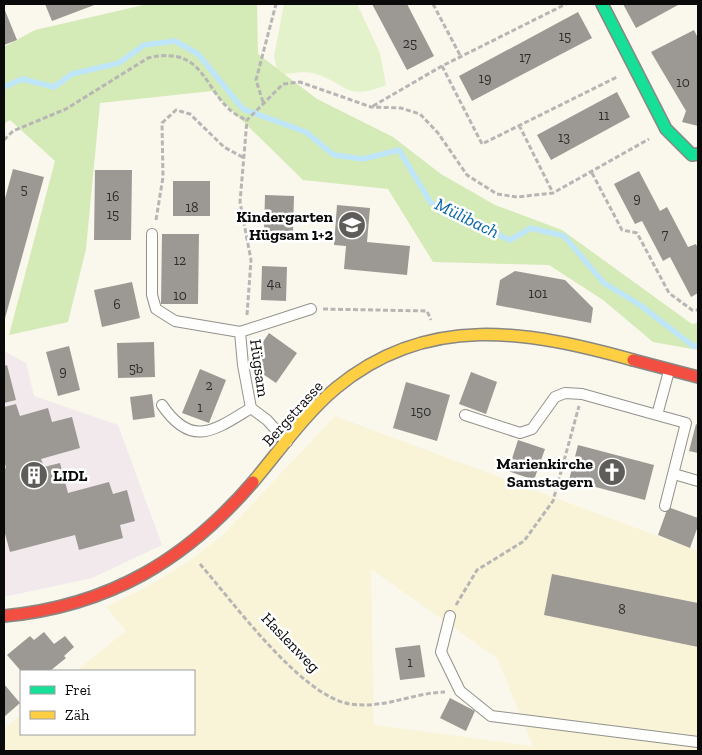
<svg xmlns="http://www.w3.org/2000/svg" width="702" height="755" font-family="'Zilla Slab',serif">
<style>
.industrial{fill:#f1e9ec}
.farmland{fill:#f9f4d7;fill-rule:evenodd}
.green{fill:#e3f2ca}
.forest{fill:#d4eab7}
.lines{fill:none;stroke-linecap:round;stroke-linejoin:round}
.stream{stroke:#bfe6f8;stroke-width:5.5}
.building{fill:#9c9994}
.lane-casing{stroke:#92918c;stroke-width:12}
.fast-casing{stroke:#898783;stroke-width:14}
.slow-casing{stroke:#898783;stroke-width:14}
.jam-casing{stroke:#898783;stroke-width:14}
.path{stroke:#b7b6b5;stroke-width:3;stroke-dasharray:5 2.5;stroke-linecap:butt}
.lane{stroke:#fefefc;stroke-width:10}
.fast{stroke:#16e098;stroke-width:11}
.slow{stroke:#ffcf43;stroke-width:11}
.jam{stroke:#f24e42;stroke-width:11}
.labels{text-anchor:middle;stroke-width:5;stroke-linejoin:round;paint-order:stroke}
.number-label{font-size:14px;fill:#2e2e2c}
.poi-label{font-size:16px;font-weight:bold;fill:#0a0a0a;stroke:#fff;text-anchor:end}
.street-label{font-size:16px;fill:#0a0a0a;stroke:#fff}
.water-label{font-size:18px;font-style:italic;fill:#0967a7;stroke:#fff}
</style>
<rect width="100%" height="100%" fill="#faf7ed"/>
<path class="industrial" d="M4,351l22,12 8,33 84,29 44,120 -70,33 -88,19z"/>
<path class="farmland" d="M335,416l363,135v200h-694v-22l17,-14v19h173v-63h-118l50,-40 -20,-24 39,-19 44,-27 34,-26zM371,569l126,89 36,88 -159,-21z"/>
<path class="green" d="M284,4h73l23,49 6,32c-42,17 -38,-2 -73,-12 -10,-2 -25,1 -35,2l-4,-19z"/>
<path class="forest" d="M148,4h109l1,50 59,45 76,38 48,37 54,31 67,25 130,94 6,-1v27l-45,-8 -50,-42 -54,-35 -116,-3 -45,-73 -85,-9 -91,-89 -112,12 -14,146 -18,73 -59,13 46,-174 -45,-41 -6,4v-77l31,-17z"/>
<g class="lines">
<path class="stream" d="M4,87l18,-8 32,8 18,-13 47,-11 25,-18 31,-4 23,13 45,55 63,23 28,23 29,4 36,-9 32,53 79,37 21,-12 33,8 40,47 36,22 53,41h5"/>
</g>
<path class="building" d="M45,4h52l-45,17z
M372,4h35l27,52 -27,14z
M623,4h54l1,1 -42,23z
M4,8l13,32 -13,5z
M578,12l14,26 -120,63 -13,-25z
M694,30l4,8v88l-16,-4 4,-11 -35,-59z
M617,92l13,25 -79,43 -14,-25z
M13,169l31,8 -40,145v-120z
M95,170h37l-1,70h-37z
M639,171l21,40 7,-4 21,40 8,-3 2,5v44l-7,4 -21,-40 -7,4 -21,-40 -7,3 -21,-40z
M173,181h37v35h-37z
M265,195l29,1 -1,36 -29,-1z
M337,205l33,3 -3,34 43,4 -3,29 -63,-6 2,-23 -12,-1z
M162,234h37l-1,70h-37z
M262,266l25,1 -1,34 -25,-1z
M515,271l50,9 28,28 -2,15 -95,-18 4,-25z
M132,282l8,36 -38,9 -8,-37z
M269,333l28,20 -21,30 -28,-19z
M154,342l1,35 -37,1 -1,-35z
M69,346l11,44 -22,6 -12,-44z
M7,365l9,35 -12,3v-37z
M200,369l26,11 -17,43 -27,-10z
M471,372l26,10 -11,32 -27,-10z
M406,382l44,13 -13,46 -44,-13z
M152,394l3,23 -22,3 -3,-23z
M16,404l4,12 28,-8 4,14 20,-5 8,31 -39,11 3,8 16,-4 8,30 41,-11 4,12 14,-4 8,31 -15,4 3,13 -44,12 -4,-15 -65,17 -6,-22v-61l2,-1 -2,-8v-53z
M696,424l2,1v28l-9,-2z
M518,440l27,9 -11,31 -26,-9z
M578,445l76,20 -9,35 -76,-20z
M668,507l30,11v8l-8,22 -32,-13z
M552,574l146,29v44l-154,-32z
M44,632l10,12 11,-8 9,11 -10,9 2,2 -16,13h-29l-14,-16 23,-19 4,4z
M420,645l5,32 -25,3 -5,-32z
M4,684l16,19 -16,14z
M450,698l25,13 -9,20 -26,-13z"/>
<g class="lines">
<g class="lane-casing">
<path id="lane" d="M152,234v61l4,14 19,12 65,11 3,33 8,43 16,12 20,22
M240,332l71,-23
M162,405c30,44 53,25 89,3
M465,415l55,18 12,-4 23,-32 10,-4 17,1 75,21
M674,474l24,7
M665,506l21,-83 -29,-8 12,-44
M450,616l-9,36 19,39 31,25 207,26"/>
</g>
<g class="fast-casing">
<path id="fast" d="M602,4l64,125 26,26 6,-1"/>
</g>
<g class="slow-casing">
<path id="slow" d="M253,482c27,-32 52,-68 83,-94 92,-76 192,-57 297,-28"/>
</g>
<g class="jam-casing">
<path id="jam" d="M633,360l65,17
M4,616c105,-10 182,-56 249,-134"/>
</g>
<path class="path" d="M433,4l28,53
M442,66l40,78 135,-67
M263,102l-7,-22 20,-76
M373,106l69,-40 124,-62
M519,125l34,68
M4,140l9,-9 53,-22 82,-51c64,-15 54,45 99,62
M592,173l30,57 15,3 32,60 23,17h6
M156,220l7,-43 -1,-54 14,-13 14,4 34,33 20,11
M323,309l104,2 4,9
M247,315l4,-55 -11,-58 7,-82 36,-36 17,-2 71,25 30,1 19,6 18,19 29,42 30,19 20,3 36,-4 96,-54
M200,564c33,38 101,132 150,140 35,5 62,-11 95,-12
M456,605l21,-35 47,-29 29,-40 26,-95"/>
<use href="#lane" class="lane"/>
<use href="#fast" class="fast"/>
<use href="#slow" class="slow"/>
<use href="#jam" class="jam"/>
</g>
<defs>
<g id="school-disc" transform="scale(1.4375)"><circle r="9.5" fill="#5e5d59" stroke="#fff"/><path d="M0-5L7-2L0 1L-7-2ZM-4 1L0 2.5L4 1V4Q0 6-4 4Z" fill="#fff"/></g>
<g id="church-disc" transform="scale(1.4375)"><circle r="9.5" fill="#5e5d59" stroke="#fff"/><path d="M-1.2-6h2.4v3.5h3.3v2.4h-3.3V6h-2.4V-.1h-3.3v-2.4h3.3Z" fill="#fff"/></g>
<g id="building-disc" transform="scale(1.4375)"><circle r="9.5" fill="#5e5d59" stroke="#fff"/><path d="M-4-6H4V6H1V3H-1V6H-4ZM-2.5-4.3h1.7v1.8h-1.7ZM.8-4.3h1.7v1.8H.8ZM-2.5-1h1.7V.8h-1.7ZM.8-1h1.7V.8H.8Z" fill="#fff"/></g>
</defs>
<g fill-rule="evenodd">
<use href="#school-disc" x="352" y="225"/>
<use href="#church-disc" x="612" y="472"/>
<use href="#building-disc" x="34" y="475"/>
</g>
<g class="labels">
<g class="number-label">
<text x="565" y="41">15</text>
<text x="410" y="48">25</text>
<text x="525" y="62">17</text>
<text x="485" y="83">19</text>
<text x="683" y="87">10</text>
<text x="604" y="120">11</text>
<text x="564" y="142">13</text>
<text x="24" y="194">5</text>
<text x="113" y="201">16</text>
<text x="637" y="203">9</text>
<text x="192" y="212">18</text>
<text x="113" y="219">15</text>
<text x="665" y="239">7</text>
<text x="180" y="265">12</text>
<text x="274" y="288">4a</text>
<text x="538" y="298">101</text>
<text x="180" y="300">10</text>
<text x="117" y="309">6</text>
<text x="136" y="373">5b</text>
<text x="63" y="376">9</text>
<text x="209" y="390">2</text>
<text x="200" y="412">1</text>
<text x="421" y="416">150</text>
<text x="622" y="614">8</text>
<text x="410" y="667">1</text>
</g>
<g class="poi-label">
<text x="333" y="222">Kindergarten<tspan x="333" dy="18">Hügsam 1+2</tspan></text>
<text x="593" y="469">Marienkirche<tspan x="593" dy="18">Samstagern</tspan></text>
<text x="53" y="481" text-anchor="start">LIDL</text>
</g>
<g class="street-label">
<text transform="translate(260 368) rotate(82)" y="6">Hügsam</text>
<text transform="translate(292 413) rotate(-48)" y="6">Bergstrasse</text>
<text transform="translate(291 642) rotate(46)" y="6">Haslenweg</text>
</g>
<g class="water-label">
<text transform="translate(467 218) rotate(26)" y="6">Mülibach</text>
</g>
</g>
<rect width="702" height="755" fill="none" stroke="#0a0a0a" stroke-width="10"/>
<rect x="20" y="670" width="175" height="65" fill="#ffffff" stroke="#9d9d9d"/>
<rect x="30" y="686" width="25" height="8" fill="#16e098" stroke="#9d9d9d"/>
<text x="65" y="695" font-size="15" fill="#0a0a0a">Frei</text>
<rect x="30" y="711" width="25" height="8" fill="#ffcf43" stroke="#9d9d9d"/>
<text x="65" y="720" font-size="15" fill="#0a0a0a">Zäh</text>
</svg>
